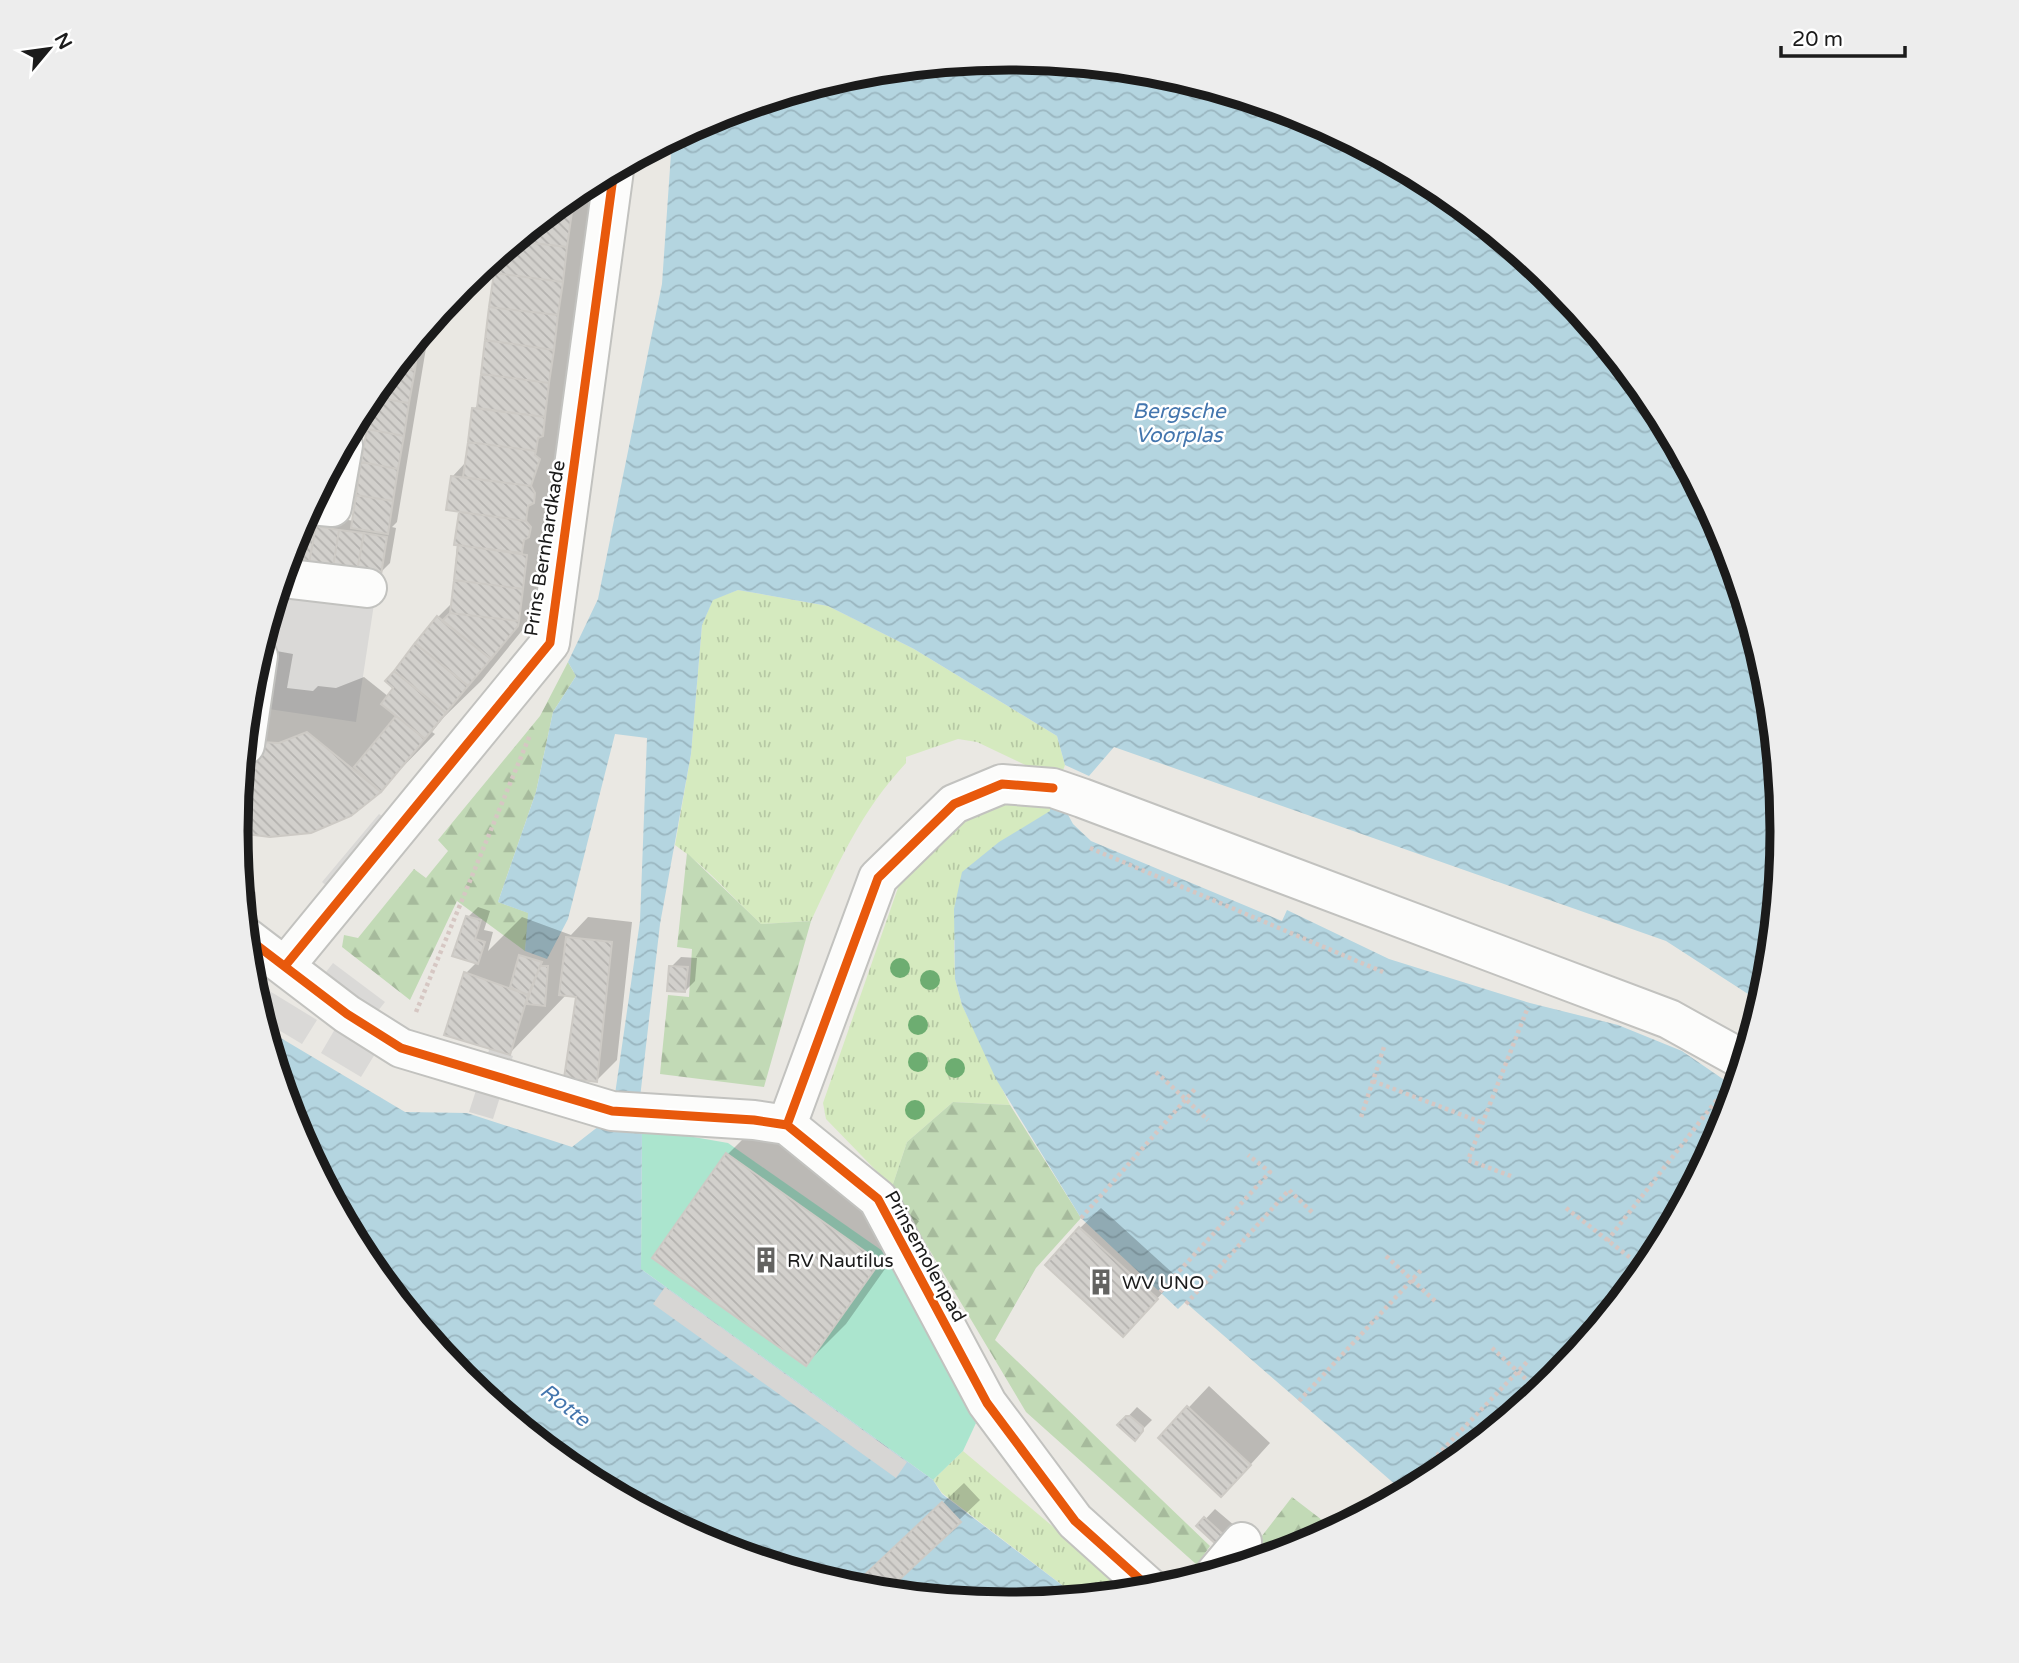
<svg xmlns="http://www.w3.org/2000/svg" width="2019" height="1663" font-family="'Varela Round',sans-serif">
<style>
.grass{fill:url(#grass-tufts)}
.forest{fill:url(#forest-firs)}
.pitch{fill:#abe5ce}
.parking{fill:#dad9d7}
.water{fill:url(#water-waves)}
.pier{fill:#d7d6d4}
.shadow{fill:#0003}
.building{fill:url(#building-back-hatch);stroke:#cdcac5;stroke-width:2}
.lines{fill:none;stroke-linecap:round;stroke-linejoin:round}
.minor-casing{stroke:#c2c2bf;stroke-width:42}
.path{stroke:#d6c7c3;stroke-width:4.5;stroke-dasharray:3.5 3.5;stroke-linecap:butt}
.minor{stroke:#fcfcfb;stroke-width:38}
.cycleway-casing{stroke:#fff;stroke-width:13}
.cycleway{stroke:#e8590c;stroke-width:9}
.tree{fill:#6dad71}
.labels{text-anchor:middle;stroke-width:5;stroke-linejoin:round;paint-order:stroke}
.street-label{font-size:19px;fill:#1b1b1b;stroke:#fff}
.poi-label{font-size:19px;fill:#1b1b1b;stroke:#fff;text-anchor:start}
.water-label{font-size:21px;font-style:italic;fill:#4476ae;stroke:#fff}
.rim{fill:none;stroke:#1b1b1b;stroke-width:9}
</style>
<defs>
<pattern id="grass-tufts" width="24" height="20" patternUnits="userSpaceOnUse" patternTransform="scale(1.75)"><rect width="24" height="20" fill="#d5eabf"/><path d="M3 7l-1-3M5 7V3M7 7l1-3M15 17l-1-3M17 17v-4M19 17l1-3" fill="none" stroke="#b6c8a4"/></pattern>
<pattern id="forest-firs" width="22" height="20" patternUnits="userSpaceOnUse" patternTransform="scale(1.75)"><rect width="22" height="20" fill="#c2dab6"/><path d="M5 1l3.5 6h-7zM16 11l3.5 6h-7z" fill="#a6ba9c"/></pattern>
<pattern id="water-waves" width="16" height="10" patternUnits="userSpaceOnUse" patternTransform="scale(1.75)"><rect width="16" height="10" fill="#b4d5e0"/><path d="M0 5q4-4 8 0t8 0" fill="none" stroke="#9ab6c0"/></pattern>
<pattern id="building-back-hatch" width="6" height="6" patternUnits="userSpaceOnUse" patternTransform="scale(1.75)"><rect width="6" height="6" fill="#d2d0cc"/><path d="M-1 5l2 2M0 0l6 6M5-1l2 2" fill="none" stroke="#b4b2af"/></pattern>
</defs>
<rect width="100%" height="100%" fill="#eae8e3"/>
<path class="grass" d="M738,590l90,16 86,43 143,87 8,29 -6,16 -82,-39 -19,-3 -52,18v6c-44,47 -68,100 -95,158l-50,3c-28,-26 -54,-57 -86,-79l16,-91 11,-129 11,-26z
M1001,799l49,7v5l-96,130 1,38 7,26 48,100 -57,-3 -46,40 -15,45 -66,-68 -3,-16 77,-221 40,-45z
M963,1451l169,142 -53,5 -137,-105 -9,-13z"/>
<path class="forest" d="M568,662l8,14 -23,36 -17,80 -38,110 31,11 -4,38 -68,-50 -47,99 -68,-53 2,-12 14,3 56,-69 12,9 22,-27 -10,-11 102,-124z
M687,853l74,71 50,-3 -47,166 -104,-13 8,-79 21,2 3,-48 -15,-2z
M953,1102l57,3 71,113 -45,50 -41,72 215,206 -13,19 -171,-153 -134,-225 15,-45z
M1292,1497l43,33 -30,16 -67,21z"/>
<path class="pitch" d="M642,1128l86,15 156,109 92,171 -13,28 -30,29 -292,-211z"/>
<path class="parking" d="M278,589l96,15 -18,118 -94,-14 -11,-28z
M379,814l9,6 -58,69 -8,-7z
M333,963l52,39 -8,10 -51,-40z
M250,979l67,41 -15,24 -40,-24z
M335,1029l40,25 -14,23 -40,-24z"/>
<path class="water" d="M1010,58l151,15 145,44 134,71 117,97 96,117 71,134 44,145 15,151 -15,151 -6,20 -96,-62 -552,-194 -25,29 -24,-11 -8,-29 -143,-87 -86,-43 -90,-16 -25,10 -11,25 -11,129 -31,170 -23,200 5,4 -1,141 292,211 9,14 137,104 -70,7 -151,-15 -145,-44 -134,-71 -117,-97 -96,-117 -71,-134 -31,-99 141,84 62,1 105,34 27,-21 12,-4 29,-201 7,-183 -32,-4 -47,185 -21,40 -22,-8 3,-38 -30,-11 38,-110 17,-80 23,-36 -8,-14 30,-63 64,-315 10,-145 42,-23 145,-43z
M1050,806l16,5 7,13 18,17 191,80 5,-11 102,49 141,44 88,22 64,26 54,37 -12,40 -71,134 -97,117 -117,96 -34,18 -220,-191 -7,7 -97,-91 -85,-139 -34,-74 -7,-26 -1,-70 8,-37 37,-30 51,-31z"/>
<path class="pier" d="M490,1047l23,9 -20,63 -24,-7z
M665,1287l242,175 -11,16 -243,-174z"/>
<path class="shadow" d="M626,163l-53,405 -92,113 -37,36 -12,15 3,2 -54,55 -31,25 -93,21 -21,-6 15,-149 9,-32 33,6 -6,34 26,3 5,-5 18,2 28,-11 25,20 49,-80 14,-14 8,-93 -8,-33 14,-15 8,-53 5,-5 19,-149 82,-67z
M430,324l-33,198 -5,5 4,1 -6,35 -10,10 -92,-16 19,-44 47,8 21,-131z
M478,907l12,4 -6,19 9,2 -5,19 34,-34 49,18 17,-18 44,5 -15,138 -21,21 -18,-85 -11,-2 -57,59 -44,-80 11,-11 -9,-45z
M681,957l16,1 -2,23 -10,10 -14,-24z
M768,1114l151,107 -73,103 -40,40 -78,-210z
M1101,1208l76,69 -34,37 -63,-86z
M1209,1386l61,57 -28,31 -82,-36z
M1137,1407l15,13 -18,18 -14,-13z
M964,1483l16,17 -21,20 -80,43z
M1215,1509l20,17 -17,17 -19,-17z"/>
<path class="building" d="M574,193l-2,19 -19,-2z
M553,210l19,2 -5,35 -52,-6z
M515,241l52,6 -4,35 -69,-9 2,-16z
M494,273l69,9 -5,33 -69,-8z
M489,307l69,8 -4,35 -69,-10z
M419,338l-4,32 -20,-3z
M485,340l69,10 -5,33 -68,-9z
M395,367l20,3 -6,33 -37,-6z
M481,374l68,9 -4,34 -68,-9z
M372,397l37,6 -5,33 -37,-7z
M472,408l73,9 -2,19 -5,2 -2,13 -68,-9z
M367,429l37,7 -6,33 -37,-7z
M468,442l68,9 -1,4 5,4 -9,27 -68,-9z
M361,462l37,7 -5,32 -37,-6z
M451,476l80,10 4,7 -1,10 -6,3 -2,15 -80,-11z
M356,495l37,6 -5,33 -37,-6z
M459,512l67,9 5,6 -2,10 -5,3 -2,13 -68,-8z
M301,523l15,3 -7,37 -22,-4z
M316,526l23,4 -6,37 -24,-4z
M339,530l25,3 -7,38 -24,-4z
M364,533l23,4 -6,38 -24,-4z
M458,545l69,10 -4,34 -69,-9z
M454,580l69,9 -4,32 -69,-8z
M450,613l69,8 -1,5 -27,33 -49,-38z
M437,616l54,43 -23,27 -53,-43z
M415,643l53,43 -22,27 -52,-42z
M394,671l52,42 -21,26 -44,-35 12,-16 -8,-7z
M396,716l29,23 -44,53 -27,-25z
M307,732l74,60 -30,24 -40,17 -41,4 -34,-4 8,-88 16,-3 19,1z
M466,916l15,4 -6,19 10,3 -7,22 -26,-8z
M566,937l46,5 -15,140 -33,-4 12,-81 -17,-2z
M519,955l23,7 -14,33 -18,-8z
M540,966h8l-3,40 -19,-2z
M669,966l19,1 -3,25 -18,-1z
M464,972l64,23 -18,60 -66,-20z
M726,1153l154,109 -74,104 -154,-108z
M1079,1227l79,72 -35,38 -78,-72z
M1187,1406l64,59 -30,32 -63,-59z
M1126,1416h4l13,11v4l-8,10 -18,-16z
M942,1502l19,20 -76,71 -22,-2 -7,-8z
M1204,1517l22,20 -8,9 -22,-20z"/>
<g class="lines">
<g class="minor-casing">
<path id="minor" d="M311,505l21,2 11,-62
M282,578l85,10
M245,745l13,-89
M246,937l101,77 54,34 211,63 142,9 33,5
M285,966l265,-323 64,-473
M787,1125l91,-247 76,-74 48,-20 51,4 29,10 587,221 76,42
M787,1125l91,74 109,204 88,118 78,70
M1215,1574l27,-32"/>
</g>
<path class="path" d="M1090,848l293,124
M416,1012l114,-277
M1156,1072l52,48
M1373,1081l110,42
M1361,1117l23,-70
M1511,1176l-43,-16 60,-153
M1566,1208l80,62
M1081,1218l114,-129
M1607,1241l116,-149
M1386,1256l49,45
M1160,1292l110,-120 -22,-17
M1186,1304l103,-114 24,23
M1492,1348l48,44
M1299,1401l124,-133
M1403,1491l124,-129"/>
<use href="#minor" class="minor"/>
<g class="cycleway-casing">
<path id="cycleway" d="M246,937l101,77 54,34 211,63 142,9 33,5
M285,966l265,-323 64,-473
M787,1125l91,74 109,204 88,118 78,70
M787,1125l91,-247 76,-74 48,-20 51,4"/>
</g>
<use href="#cycleway" class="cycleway"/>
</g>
<g class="tree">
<circle cx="900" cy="968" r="10"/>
<circle cx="930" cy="980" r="10"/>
<circle cx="918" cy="1025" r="10"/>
<circle cx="918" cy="1062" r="10"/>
<circle cx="955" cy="1068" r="10"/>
<circle cx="915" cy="1110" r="10"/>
</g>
<defs>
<g id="building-bare" transform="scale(2.1)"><path d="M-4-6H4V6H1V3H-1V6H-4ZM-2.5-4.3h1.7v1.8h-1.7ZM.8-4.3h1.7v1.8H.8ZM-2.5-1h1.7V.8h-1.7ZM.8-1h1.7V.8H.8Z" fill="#636361" stroke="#fff" stroke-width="2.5" paint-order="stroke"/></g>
</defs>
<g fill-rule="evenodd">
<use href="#building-bare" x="766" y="1260"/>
<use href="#building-bare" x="1101" y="1282"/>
</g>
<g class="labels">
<g class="street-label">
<text transform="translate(544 548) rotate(-81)" y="7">Prins Bernhardkade</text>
<text transform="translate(926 1256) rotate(61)" y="7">Prinsemolenpad</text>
</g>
<g class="poi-label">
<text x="787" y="1267">RV Nautilus</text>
<text x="1122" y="1289">WV UNO</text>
</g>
<g class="water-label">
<text x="1179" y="418">Bergsche<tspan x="1179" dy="24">Voorplas</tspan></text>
<text transform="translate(565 1405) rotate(38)" y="7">Rotte</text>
</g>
</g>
<path d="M0 0H2019V1663H0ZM248 831a761 761 0 1 1 1522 0a761 761 0 1 1-1522 0Z" fill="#ededed" fill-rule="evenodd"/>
<path class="rim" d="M248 831a761 761 0 1 1 1522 0a761 761 0 1 1-1522 0Z"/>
<g transform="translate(49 49) rotate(61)" stroke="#ffffff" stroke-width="5" paint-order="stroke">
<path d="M0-5L12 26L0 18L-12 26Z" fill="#1b1b1b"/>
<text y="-10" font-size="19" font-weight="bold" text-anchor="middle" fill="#1b1b1b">N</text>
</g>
<path d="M1781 46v10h124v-10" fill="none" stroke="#1b1b1b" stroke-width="3.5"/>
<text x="1792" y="46" font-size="21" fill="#1b1b1b" stroke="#ffffff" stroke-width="5" paint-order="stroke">20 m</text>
</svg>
